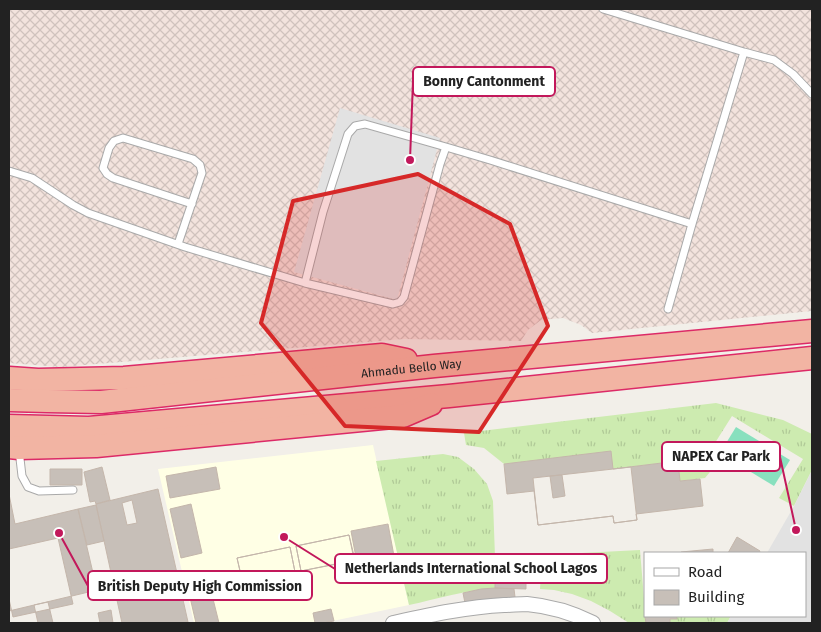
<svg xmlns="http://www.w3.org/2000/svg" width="821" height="632" font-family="'Fira Sans',sans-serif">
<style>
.education{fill:#ffffe5}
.military{fill:url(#military-cross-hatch)}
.grass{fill:url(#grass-tufts)}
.pitch{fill:#88e0be}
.parking{fill:#e2e2e2}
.building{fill:#c7bfb8;stroke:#c4b6ab;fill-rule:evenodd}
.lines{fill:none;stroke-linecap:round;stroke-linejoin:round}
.service-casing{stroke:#a9a9a9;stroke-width:9}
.minor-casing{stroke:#a9a9a9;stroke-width:16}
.trunk-casing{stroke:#dc2a67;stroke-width:25}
.service{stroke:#fff;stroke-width:7}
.minor{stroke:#fff;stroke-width:14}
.trunk{stroke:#f2b4a3;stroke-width:22}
.marked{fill:#d62828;fill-opacity:0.2;stroke:#d62828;stroke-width:4;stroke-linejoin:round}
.labels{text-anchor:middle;stroke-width:4;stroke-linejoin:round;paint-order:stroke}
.street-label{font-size:12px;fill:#222;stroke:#fff}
.leader{fill:none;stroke:#c2185b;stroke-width:2}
.callout-dot{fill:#c2185b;stroke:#fff;stroke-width:2}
.callout{fill:#fff;stroke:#c2185b;stroke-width:2}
.callout-label{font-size:14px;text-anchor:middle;font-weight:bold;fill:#222}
</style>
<defs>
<pattern id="military-cross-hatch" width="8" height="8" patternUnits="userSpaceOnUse" patternTransform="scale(1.25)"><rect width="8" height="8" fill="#f3e3dd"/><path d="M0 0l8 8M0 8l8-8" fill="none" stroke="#d0c2bd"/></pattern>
<pattern id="grass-tufts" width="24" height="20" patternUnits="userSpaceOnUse" patternTransform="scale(1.25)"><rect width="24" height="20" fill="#cdebb0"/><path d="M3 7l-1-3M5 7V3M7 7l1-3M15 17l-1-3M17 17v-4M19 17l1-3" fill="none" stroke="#b0c997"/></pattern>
</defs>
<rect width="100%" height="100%" fill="#f2efe9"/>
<path class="education" d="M373,445l36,160 -86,18h-129l-36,-154z"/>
<path class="military" d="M9,9h803v302l-220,22 -11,-8 -18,-7 -22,2 -13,10 -7,11 -117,-2 -344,28 -51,-4z"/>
<path class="grass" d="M716,403l67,17 29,14v36l-18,36 -15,-8 24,-39 -71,-43 -24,38 11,7 -14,17 -25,3 -2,-20 -65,8 -3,-17 -106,12 -20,-16 -18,-3 -2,-12z
M443,454l15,3 16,12 13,15 6,17 2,56v31c-29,2 -58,11 -86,17l-33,-144z
M640,550l6,73h-17l-19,-12 -19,-10 -19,-7 -18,-4 -14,-1 2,-34z
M676,616h55l-4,7h-57v-4h6z"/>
<path class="pitch" d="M736,427l54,33 -16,26 -54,-33z"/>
<path class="parking" d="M340,108l100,30 -43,162 -103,-28z
M812,470v153h-85l4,-7h74v-63h-38l27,-47z"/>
<path class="building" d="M611,451l2,18 65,-8 2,20 20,-2 3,27 -67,8 1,6 -23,3 -1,-7 -75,9 -4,-34 -27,3 -3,-30z
M102,467l8,33 -14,4 -1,-3 -5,1 -6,-30z
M216,467l4,22 -50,9 -4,-22z
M631,467l6,53 -23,3 -1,-7 -75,9 -5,-47z
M50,469h32v16h-32z
M562,475l3,21 -12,2 -3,-22z
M158,489l30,133 -7,1h-59l-26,-119zM132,500l5,23 -10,2 -5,-22z
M9,494l6,30 63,-15 19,81 -88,21z
M191,504l11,49 -21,5 -11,-49z
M96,505l8,36 -17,4 -9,-36z
M388,524l9,48 -37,7 -9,-48z
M349,535l8,39 -17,4 -3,-14 -36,7 -5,-25z
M349,535l6,25 -54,11 -5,-25z
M737,537l23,14 -1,2h-31z
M58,538l15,66 -60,13 -4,-18v-50z
M290,547l5,25 -52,11 -6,-25z
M290,547l5,25 -35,8 3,14 -17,4 -9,-40z
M713,549v4h-32v-1z
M495,557h31v32l-31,-1z
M207,575l12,48h-23l-10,-43z
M495,588l19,1 1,8 -50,6 -2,-10 18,-4z
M48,602l5,21h-15l-4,-18z
M331,609l3,12 -11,2h-8l-2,-10z
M111,610l2,13h-13l-2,-10z
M647,616h29l1,3h-7v4h-24l-1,-6z"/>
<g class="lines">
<g class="service-casing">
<path id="service" d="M603,9l141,43 30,8 19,14 19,20
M9,171l23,7 41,27 15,8 97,34 120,36 88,21 7,-2 4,-5 36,-133 6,-17 44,13 202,64
M178,244l24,-71 -2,-8 -7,-6 -70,-21 -9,3 -5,7 -6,20 4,6 6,4 79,26
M305,283l18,-71 25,-78 7,-8 10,-2 81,23
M668,309l24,-85 52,-172
M19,450l3,26 6,11 11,4 34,-1"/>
</g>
<g class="minor-casing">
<path id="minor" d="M393,623c37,-8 73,-16 111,-18 7,0 15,-1 23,-1 22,2 46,9 66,19"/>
</g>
<g class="trunk-casing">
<g id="trunk">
<path d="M9,378l29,2 86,-2 258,-23 24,5"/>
<path id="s1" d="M9,400l38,1 54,1 333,-36 378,-35"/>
<path d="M9,426l80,2 360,-32 363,-38"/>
<path d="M9,447l10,1 77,-2 307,-30 28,-12"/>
</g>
</g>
<use href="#service" class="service"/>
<use href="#minor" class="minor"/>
<use href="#trunk" class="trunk"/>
</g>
<path class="marked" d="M418,174l92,50 38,102 -69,106 -134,-6 -84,-103 32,-122z"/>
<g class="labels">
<g class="street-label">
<text dy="4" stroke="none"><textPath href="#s1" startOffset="404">Ahmadu Bello Way</textPath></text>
</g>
</g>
<path class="leader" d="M410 160L413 81M796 530L780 457M284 537L335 569M59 533L88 586"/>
<g class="callout-dot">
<circle cx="410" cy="160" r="5"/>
<circle cx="796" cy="530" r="5"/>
<circle cx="284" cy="537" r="5"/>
<circle cx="59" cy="533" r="5"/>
</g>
<g class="callout">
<rect x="413" y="67" width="142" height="29" rx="5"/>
<rect x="662" y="442" width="118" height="29" rx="5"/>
<rect x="335" y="554" width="272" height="29" rx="5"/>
<rect x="88" y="571" width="224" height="29" rx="5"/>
</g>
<g class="callout-label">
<text x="484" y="86">Bonny Cantonment</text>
<text x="721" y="461">NAPEX Car Park</text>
<text x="471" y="573">Netherlands International School Lagos</text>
<text x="200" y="591">British Deputy High Commission</text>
</g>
<rect width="821" height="632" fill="none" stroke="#222222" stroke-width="20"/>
<rect x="644" y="552" width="162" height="65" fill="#ffffff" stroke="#a7a7a7"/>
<rect x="654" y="568" width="25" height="8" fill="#ffffff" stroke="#a7a7a7"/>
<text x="688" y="577" font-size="15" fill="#222222">Road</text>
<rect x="654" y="590" width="25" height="15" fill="#c7bfb8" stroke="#a7a7a7"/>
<text x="688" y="602" font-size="15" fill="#222222">Building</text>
</svg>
